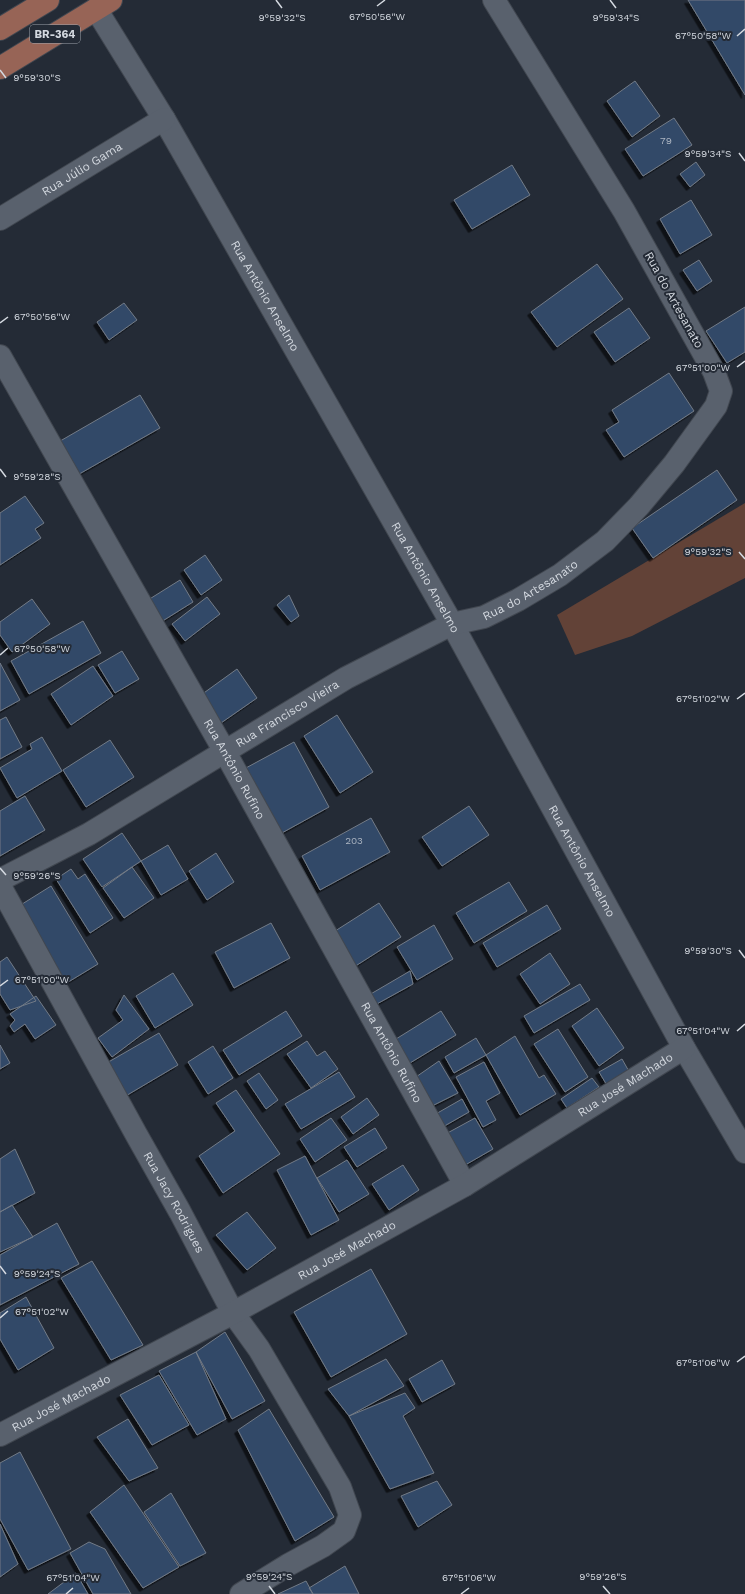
<svg xmlns="http://www.w3.org/2000/svg" width="745" height="1594" font-family="'Work Sans',sans-serif">
<style>
.green{fill:#624237}
.building{fill:#324867;stroke:#727b87;filter:url(#shadow)}
.lines{fill:none;stroke-linecap:round;stroke-linejoin:round}
.street-casing{stroke:#414750;stroke-width:24}
.primary-casing{stroke:#414750;stroke-width:24}
.street{stroke:#59616d;stroke-width:22}
.primary{stroke:#976456;stroke-width:22}
.ticks{fill:none;stroke:#d4d9e0;stroke-width:1.5}
.labels{text-anchor:middle;stroke-width:4;stroke-linejoin:round;paint-order:stroke}
.number-label{font-size:10px;fill:#acb5c2}
.shield{fill:#242b36;stroke:#9fa5ad;stroke-width:1}
.shield-label{font-size:11px;font-weight:bold;fill:#d4d9e0}
.street-label{font-size:12px;fill:#d4d9e0;stroke:#242b36}
.ticks-label{font-size:10px;text-anchor:middle;fill:#d4d9e0;stroke:#242b36;stroke-width:4;stroke-linejoin:round;paint-order:stroke}
</style>
<defs>
<filter id="shadow"><feDropShadow dx="-3.5" dy="3.5" stdDeviation="0" flood-color="#0009"/></filter>
</defs>
<rect width="100%" height="100%" fill="#242b36"/>
<path class="green" d="M745,503v75l-113,58 -57,19 -18,-40z"/>
<path class="building" d="M688,0h57v95z
M635,81l25,35 -28,21 -25,-36z
M674,118l18,27 -49,31 -18,-27z
M696,162l9,13 -15,12 -10,-13z
M512,165l18,30 -58,34 -18,-29z
M691,200l21,35 -32,19 -20,-35z
M699,260l13,21 -15,10 -14,-21z
M597,264l26,35 -66,48 -26,-35z
M124,303l13,17 -28,20 -12,-18z
M745,307v45l-18,11 -21,-32z
M629,308l21,30 -35,24 -21,-30z
M669,373l25,38 -70,46 -18,-27 13,-8 -7,-12z
M140,395l20,33 -86,49 -19,-33z
M717,470l20,30 -84,58 -21,-30z
M25,496l19,27 -9,6 6,9 -41,27v-52z
M205,555l17,25 -21,15 -17,-25z
M180,580l13,22 -32,20 -13,-22z
M289,595l10,21 -8,6 -14,-17z
M207,597l13,17 -35,27 -13,-17z
M32,599l18,25 -38,28 -12,-17v-13z
M83,621l18,32 -72,41 -18,-33z
M122,651l17,28 -24,14 -17,-28z
M0,663l20,37 -20,11z
M93,666l20,30 -42,29 -20,-31z
M237,669l20,29 -36,25 -20,-28z
M337,715l36,57 -33,21 -36,-57z
M6,717l16,30 -22,12v-39z
M42,737l20,34 -45,27 -17,-30 32,-19 -2,-5z
M110,740l24,37 -48,30 -23,-37z
M294,742l35,65 -49,27 -36,-65z
M25,796l20,34 -45,26v-45z
M469,806l20,29 -47,31 -20,-29z
M371,818l19,34 -70,38 -18,-34z
M122,833l19,28 -39,26 -19,-28z
M168,845l20,34 -27,16 -20,-34z
M216,853l18,29 -27,18 -18,-29z
M132,867l22,31 -30,20 -21,-30z
M71,869l7,10 7,-5 28,44 -23,15 -34,-54z
M509,882l18,29 -53,32 -18,-30z
M51,886l47,78 -33,20 -46,-78z
M379,903l22,34 -47,30 -22,-34z
M547,905l14,24 -64,38 -14,-24z
M271,923l19,35 -56,30 -19,-36z
M434,925l19,34 -36,21 -20,-33z
M550,953l20,31 -30,20 -20,-30z
M7,957l29,44 -26,9 -10,-16v-32z
M410,971l3,13 -38,21 -6,-10z
M173,973l20,32 -38,23 -19,-32z
M580,984l10,16 -56,33 -10,-17z
M124,995l25,34 -37,28 -14,-19 25,-18 -7,-10z
M36,996l20,29 -21,14 -10,-15 -11,8 -4,-6 5,-6 -5,-6z
M597,1008l27,40 -25,18 -27,-40z
M286,1011l16,25 -63,39 -16,-25z
M441,1011l15,24 -46,28 -14,-24z
M558,1029l30,48 -23,15 -31,-48z
M159,1033l19,32 -54,32 -19,-33z
M515,1036l24,42 5,-3 12,19 -36,21 -34,-60z
M476,1038l10,17 -32,18 -9,-16z
M307,1041l10,15 8,-5 13,18 -27,19 -24,-34z
M0,1045l10,18 -10,6z
M213,1046l20,32 -25,16 -20,-32z
M622,1059l9,16 -23,12 -9,-15z
M439,1061l19,32 -28,14 -17,-28z
M484,1062l16,31 -14,8 10,19 -13,7 -27,-50z
M339,1072l16,25 -54,32 -16,-25z
M259,1073l19,27 -12,9 -19,-28z
M592,1078l7,9 -32,21 -6,-9z
M236,1090l44,64 -57,39 -24,-37 36,-25 -19,-28z
M367,1098l12,17 -26,19 -12,-17z
M462,1099l7,13 -28,16 -7,-13z
M331,1118l16,22 -32,22 -15,-23z
M475,1118l18,31 -33,19 -18,-32z
M375,1128l12,20 -30,19 -13,-20z
M15,1149l20,44 -35,19v-53z
M305,1156l34,64 -28,15 -34,-65z
M347,1160l22,34 -30,18 -22,-34z
M403,1165l16,25 -30,20 -17,-26z
M12,1205l21,32 -33,15v-40z
M247,1212l29,36 -29,22 -31,-35z
M57,1223l22,41 -79,41v-50z
M92,1261l51,84 -32,15 -50,-82z
M371,1269l36,65 -76,43 -37,-65z
M26,1297l28,51 -36,22 -18,-31v-26z
M225,1332l40,69 -33,18 -36,-67z
M196,1352l30,67 -29,16 -38,-64z
M386,1359l18,27 -55,30 -21,-27z
M442,1360l13,24 -33,18 -13,-23z
M159,1375l30,50 -37,20 -32,-50z
M405,1393l10,15 -12,8 31,57 -44,16 -41,-73z
M269,1409l65,108 -39,24 -57,-111z
M128,1419l30,49 -29,13 -32,-44z
M20,1452l51,97 -43,21 -28,-51v-56z
M437,1481l15,24 -34,22 -17,-31z
M124,1485l55,82 -36,21 -53,-76z
M171,1493l35,60 -26,13 -36,-54z
M0,1524l18,40 -18,13z
M89,1542l16,7 26,45h-38l-23,-41z
M345,1566l14,28h-46l-4,-6z
M76,1573l12,21h-40z
M306,1581l7,13h-35z"/>
<g class="lines">
<g class="street-casing">
<g id="street">
<path id="s1" d="M96,9l68,110 288,505 232,424 61,104"/>
<path id="s2" d="M0,219l164,-100"/>
<path id="s3" d="M0,356l225,396 240,433"/>
<path id="s4" d="M0,880l89,-46 257,-156 106,-54 32,-7 34,-17 42,-25 45,-34 34,-35 35,-42 42,-58 5,-15 -7,-19 -90,-161 -130,-211"/>
<path id="s5" d="M0,886l136,248 44,78 53,101 26,36 81,138 10,28 -6,16 -21,15 -35,19 -47,29"/>
<path id="s6" d="M0,1435l233,-122 232,-128 219,-137"/>
</g>
</g>
<g class="primary-casing">
<path id="primary" d="M0,29l48,-29
M0,68l111,-68"/>
</g>
<use href="#street" class="street"/>
<use href="#primary" class="primary"/>
</g>
<path class="ticks" d="M276,0l6,8M610,0l6,8M377,6l8,-6M737,36l8,-7M0,70l6,8M739,153l6,8M0,323l8,-6M737,367l8,-6M0,469l6,8M739,552l6,7M0,655l8,-7M737,699l8,-6M0,868l6,7M739,950l6,8M0,986l8,-6M737,1031l8,-7M0,1266l6,8M0,1318l8,-7M737,1362l8,-6M269,1586l6,8M603,1586l7,8M66,1594l7,-6M461,1594l8,-6"/>
<g class="labels">
<g class="number-label">
<text x="666" y="144">79</text>
<text x="354" y="844">203</text>
</g>
<rect class="shield" x="30" y="25" width="50" height="18" rx="3"/>
<g class="shield-label">
<text x="55" y="38">BR-364</text>
</g>
<g class="street-label">
<text dy="4" stroke="none"><textPath href="#s2" startOffset="96">Rua Júlio Gama</textPath></text>
<text dy="4" stroke="none"><textPath href="#s1" startOffset="333">Rua Antônio Anselmo</textPath></text>
<text transform="translate(674 300) rotate(61)" y="4">Rua do Artesanato</text>
<text dy="4" stroke="none"><textPath href="#s1" startOffset="657">Rua Antônio Anselmo</textPath></text>
<text dy="4" stroke="none"><textPath href="#s4" startOffset="606">Rua do Artesanato</textPath></text>
<text dy="4" stroke="none"><textPath href="#s4" startOffset="332">Rua Francisco Vieira</textPath></text>
<text dy="4" stroke="none"><textPath href="#s3" startOffset="475">Rua Antônio Rufino</textPath></text>
<text dy="4" stroke="none"><textPath href="#s1" startOffset="981">Rua Antônio Anselmo</textPath></text>
<text dy="4" stroke="none"><textPath href="#s3" startOffset="799">Rua Antônio Rufino</textPath></text>
<text dy="4" stroke="none"><textPath href="#s6" startOffset="717">Rua José Machado</textPath></text>
<text dy="4" stroke="none"><textPath href="#s5" startOffset="361">Rua Jacy Rodrigues</textPath></text>
<text dy="4" stroke="none"><textPath href="#s6" startOffset="393">Rua José Machado</textPath></text>
<text dy="4" stroke="none"><textPath href="#s6" startOffset="69">Rua José Machado</textPath></text>
</g>
</g>
<g class="ticks-label">
<text x="377" y="20">67°50'56"W</text>
<text x="282" y="21">9°59'32"S</text>
<text x="616" y="21">9°59'34"S</text>
<text x="703" y="39">67°50'58"W</text>
<text x="37" y="81">9°59'30"S</text>
<text x="708" y="157">9°59'34"S</text>
<text x="42" y="320">67°50'56"W</text>
<text x="703" y="371">67°51'00"W</text>
<text x="37" y="480">9°59'28"S</text>
<text x="708" y="555">9°59'32"S</text>
<text x="42" y="652">67°50'58"W</text>
<text x="703" y="702">67°51'02"W</text>
<text x="37" y="879">9°59'26"S</text>
<text x="708" y="954">9°59'30"S</text>
<text x="42" y="983">67°51'00"W</text>
<text x="703" y="1034">67°51'04"W</text>
<text x="37" y="1277">9°59'24"S</text>
<text x="42" y="1315">67°51'02"W</text>
<text x="703" y="1366">67°51'06"W</text>
<text x="269" y="1580">9°59'24"S</text>
<text x="603" y="1580">9°59'26"S</text>
<text x="73" y="1581">67°51'04"W</text>
<text x="469" y="1581">67°51'06"W</text>
</g>
</svg>
